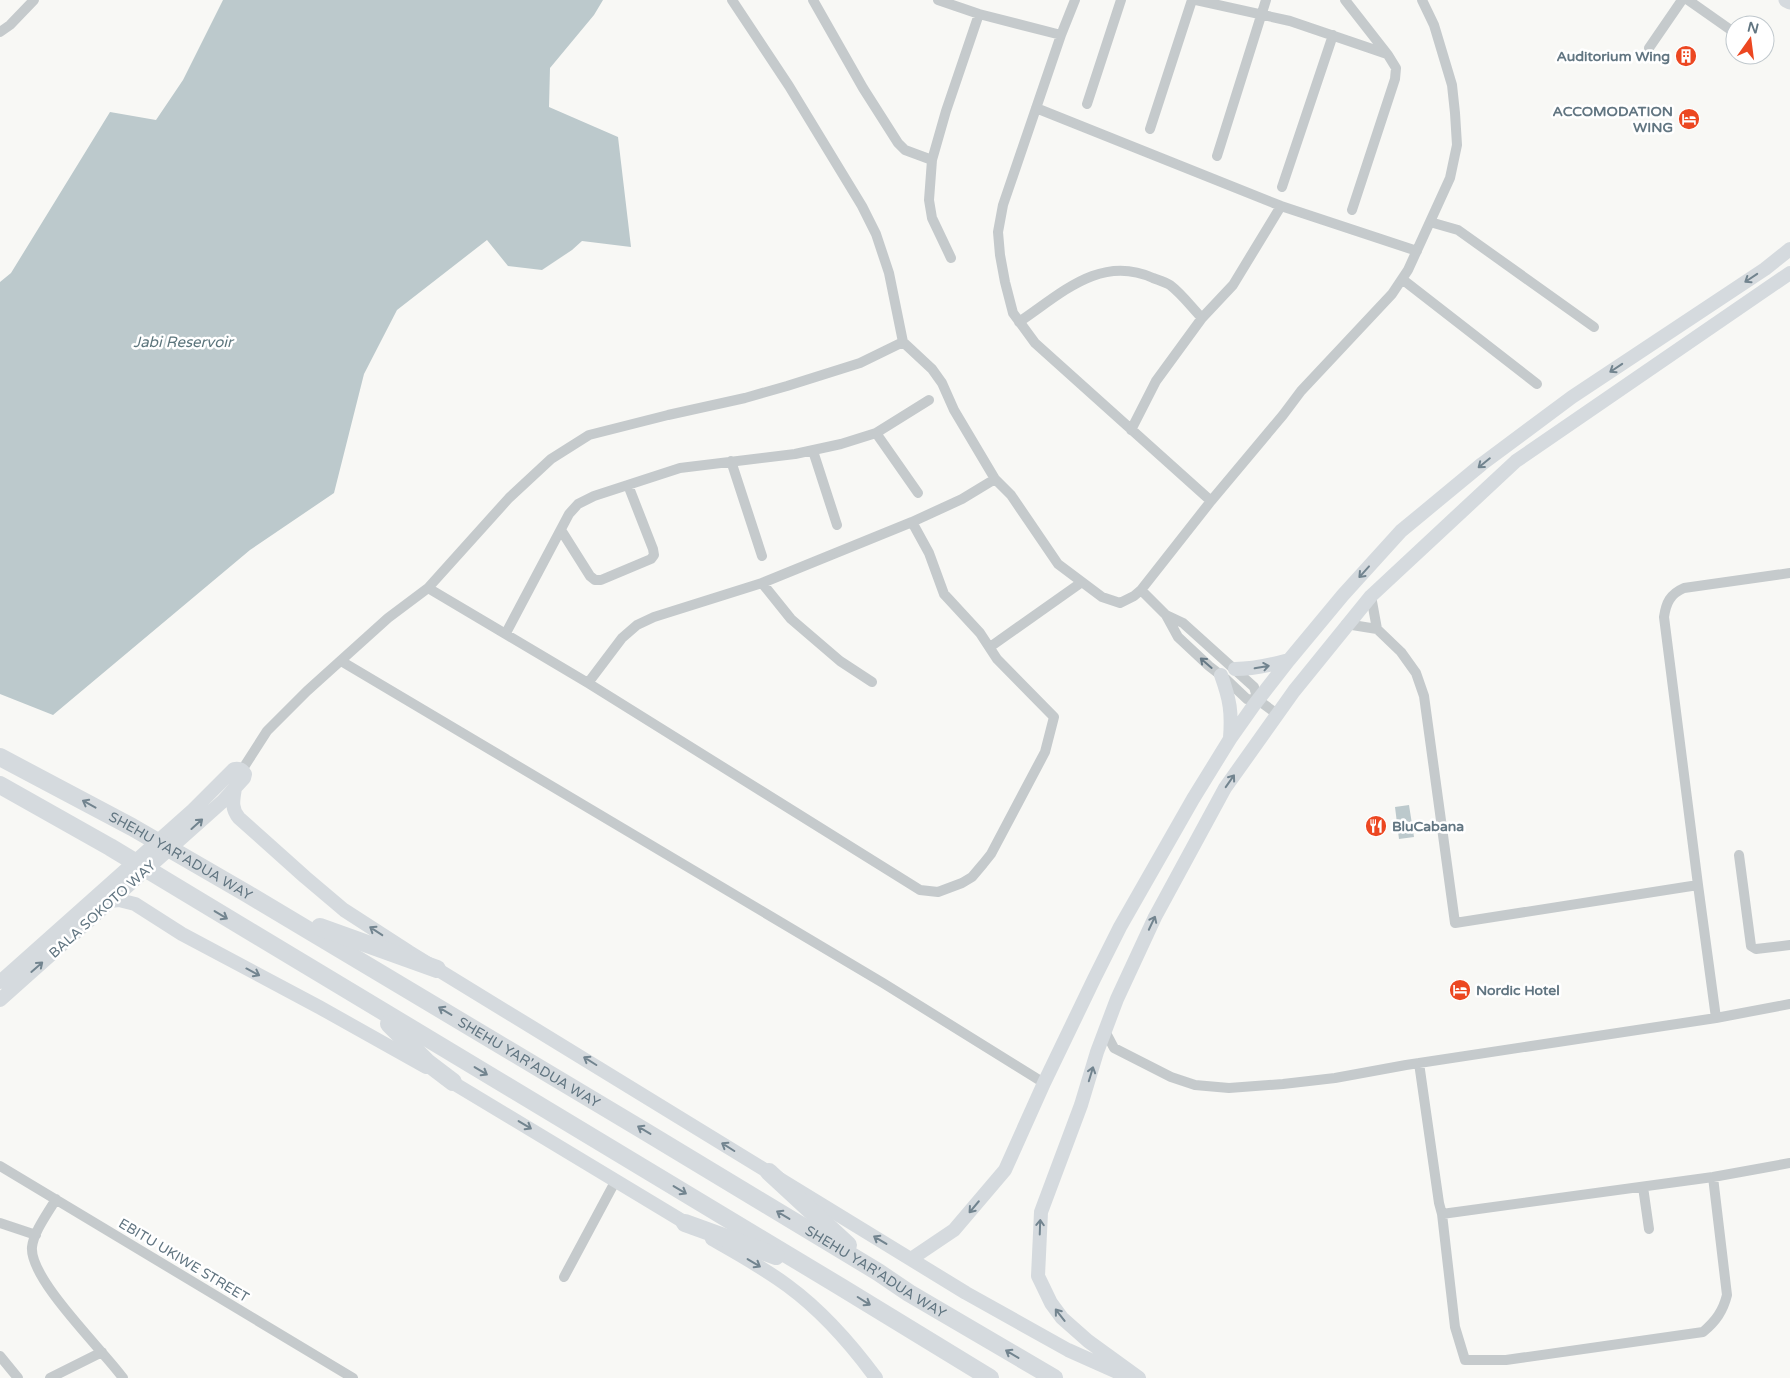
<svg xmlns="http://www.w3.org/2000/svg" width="1790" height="1378" font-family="'Varela Round',sans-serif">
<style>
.water{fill:#bcc9cc}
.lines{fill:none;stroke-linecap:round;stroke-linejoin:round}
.street{stroke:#c5cacc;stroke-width:10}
.secondary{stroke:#d5dade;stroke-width:14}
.primary{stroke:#d5dade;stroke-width:15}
.highway{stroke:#d5dade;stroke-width:18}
.oneway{stroke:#72848f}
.oneway2{stroke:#667985}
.labels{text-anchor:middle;stroke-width:5;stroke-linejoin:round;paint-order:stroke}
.poi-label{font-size:14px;font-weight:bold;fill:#617581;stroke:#fff;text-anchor:end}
.street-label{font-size:14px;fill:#617581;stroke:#fff}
.water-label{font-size:15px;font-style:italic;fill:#5c757c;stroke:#fff}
</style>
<rect width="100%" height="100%" fill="#f8f8f5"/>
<path class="water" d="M223,0h380l-9,15 -44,53 -1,39 69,30 13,110 -49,-6 -10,9 -30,20 -34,-4 -21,-26 -90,70 -33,64 -30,119 -84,57 -197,165 -53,-21v-412l11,-9 99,-161 46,8 27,-40z
M1409,805l5,32 -15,2 -4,-32z"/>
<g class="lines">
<path class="street" d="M732,0l57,86 73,120 14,28 13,39 14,69 29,27 10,14 12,27 41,69 16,16 47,69 44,33 18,6 14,-7 7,-6
M813,0l50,88 35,55 7,7 27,10
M938,0l41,14 82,21
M1075,0l-14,35 -58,170 -5,27 2,23 5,27 8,31 22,30 176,158
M1196,0l94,21 97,33
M1345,0l43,55 8,13 -1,11 -43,131
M1688,0l47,33
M0,32l10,-7 24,-25
M1649,48l33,-48
M1087,104l34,-104
M1036,108l245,98 136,45
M1150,129l42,-129
M1217,156l49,-156
M1282,187l51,-152
M1430,222l28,8 136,97
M951,258l-19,-40 -3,-18 3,-40 14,-49 33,-97
M1402,279l135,105
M1019,322c42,-28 81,-68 134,-44 5,2 12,4 17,7 12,9 22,23 32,33
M1131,430l25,-49 46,-63 31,-33 48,-79
M876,433l42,60
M813,451l24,74
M731,461l31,95
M561,530l29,46 5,4h6l50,-21 3,-4 -1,-6 -25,-64
M762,583l29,36 49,42 32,21
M428,588l160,95 332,207 18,2 24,-9 10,-6 11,-13 8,-10 54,-102 9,-35 -57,-58 -17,-26 -36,-39 -15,-41 -17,-31
M1371,596l6,33 24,23 15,21 8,23 31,227 243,-38
M1166,615l12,22 31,29 18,14 20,19 11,1 19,14
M1346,624l31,5
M506,633l63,-119 9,-10 16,-8 86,-28 115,-14 46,-10 35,-11 53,-33
M990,647l92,-65
M341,661l542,322 161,100
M588,683l34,-45 15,-13 17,-8 108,-34 150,-61 50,-23 33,-20
M1258,700l-4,-13 -71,-64 -17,-8 -25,-25 70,-89 72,-86 18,-24 91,-97 16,-24 42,-92 7,-33 -2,-32 -3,-28 -18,-60 -12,-25
M242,770l25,-39 40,-40 81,-73 40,-30 81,-90 42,-39 38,-24 79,-20 77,-17 42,-12 73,-23 43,-21
M1739,855l12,91 5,3 34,-4
M1716,1018l-18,-133 -34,-268c2,-14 6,-23 20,-29l106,-15
M1105,1031l9,17 57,29 24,8 34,3 54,-4 52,-6 71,-13 310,-47 74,-14
M1419,1063l20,140 3,11 13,113 10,33h41l197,-28c13,-11 20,-21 24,-37l-14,-118
M0,1166l353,212
M1643,1187l6,42
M56,1199c-8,14 -22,32 -24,48 -3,32 71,103 91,131
M1442,1214l271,-37 77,-14
M0,1223l36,12
M564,1277l52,-97
M0,1356l18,22
M50,1378l52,-26"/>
<path class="secondary" d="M1235,669c19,0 36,-4 54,-9
M1221,675c9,25 11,37 9,63
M235,788c-2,12 -4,21 4,30l66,59 39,33 65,42 557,341 102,57 58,26
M110,901l9,-1 16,4 47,30 137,73 107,60
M0,982l193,-172 41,-41c5,-1 8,0 11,5l-1,4 -21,23 -223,199
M445,1078l249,150
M712,1239c26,15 52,29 76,47 34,25 63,58 88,92
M911,1259l43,-29 51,-60 39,-87 50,-104 26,-52 73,-128 37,-60 24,-34 35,-45 54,-65 58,-64 81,-67 90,-67 193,-128 25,-20
M1139,1378l-51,-37 -26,-23 -11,-15 -13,-27 3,-64 40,-107 16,-53 20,-53 38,-82 70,-129 69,-97 77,-95 145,-135 274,-188"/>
<path class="primary" d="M1786,0l4,2"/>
<g class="highway">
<path id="s1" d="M0,757l132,70 114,66 400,239 232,140 31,21 145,85"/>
<path d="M0,785l110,62 731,440 149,91"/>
<path d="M320,927l117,42"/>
<path d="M389,1024l39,39 25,19"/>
<path d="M769,1172l79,73"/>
<path d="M685,1223l91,33"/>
</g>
</g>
<defs><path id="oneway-shaft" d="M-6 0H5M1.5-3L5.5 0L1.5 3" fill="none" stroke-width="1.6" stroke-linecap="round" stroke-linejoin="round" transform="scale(1.25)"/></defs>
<g class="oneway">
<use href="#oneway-shaft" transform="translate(1751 278) rotate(146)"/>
<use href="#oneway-shaft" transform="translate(1616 368) rotate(146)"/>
<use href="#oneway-shaft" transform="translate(1484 463) rotate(141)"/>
<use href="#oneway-shaft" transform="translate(1364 572) rotate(132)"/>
<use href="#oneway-shaft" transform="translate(1262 667) rotate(-10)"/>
<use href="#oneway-shaft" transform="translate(1230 781) rotate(-55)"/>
<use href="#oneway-shaft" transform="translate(89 804) rotate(-151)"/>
<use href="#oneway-shaft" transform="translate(197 824) rotate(-42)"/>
<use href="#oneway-shaft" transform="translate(221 915) rotate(31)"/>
<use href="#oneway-shaft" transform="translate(1152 923) rotate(-65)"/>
<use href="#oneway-shaft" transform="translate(376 931) rotate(-147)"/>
<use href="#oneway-shaft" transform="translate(37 967) rotate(-41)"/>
<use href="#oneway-shaft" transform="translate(253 972) rotate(28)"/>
<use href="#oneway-shaft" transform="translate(445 1011) rotate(-149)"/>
<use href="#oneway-shaft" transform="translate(590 1061) rotate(-148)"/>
<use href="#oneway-shaft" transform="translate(481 1071) rotate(31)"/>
<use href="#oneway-shaft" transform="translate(1091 1074) rotate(-73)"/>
<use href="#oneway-shaft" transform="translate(525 1125) rotate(31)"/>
<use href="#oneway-shaft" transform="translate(644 1130) rotate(-149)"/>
<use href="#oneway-shaft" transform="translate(728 1147) rotate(-148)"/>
<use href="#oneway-shaft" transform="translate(680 1190) rotate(31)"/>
<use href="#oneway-shaft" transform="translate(974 1207) rotate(130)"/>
<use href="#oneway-shaft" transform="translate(783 1215) rotate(-149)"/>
<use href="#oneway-shaft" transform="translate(1040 1227) rotate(-88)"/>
<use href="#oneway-shaft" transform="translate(880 1240) rotate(-149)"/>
<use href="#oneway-shaft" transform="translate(754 1263) rotate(31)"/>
<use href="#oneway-shaft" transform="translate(864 1301) rotate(32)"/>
<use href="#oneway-shaft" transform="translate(1060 1315) rotate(-128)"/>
<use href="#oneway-shaft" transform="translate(1012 1354) rotate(-149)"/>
</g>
<use class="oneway2" href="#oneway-shaft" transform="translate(1206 663) rotate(-139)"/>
<defs>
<g id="building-disc" transform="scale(1.125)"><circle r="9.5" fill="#ec4721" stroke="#fff"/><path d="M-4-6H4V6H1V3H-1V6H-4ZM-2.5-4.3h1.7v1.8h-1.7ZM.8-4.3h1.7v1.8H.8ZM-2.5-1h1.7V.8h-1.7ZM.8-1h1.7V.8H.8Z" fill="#fff"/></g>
<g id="hotel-disc" transform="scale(1.125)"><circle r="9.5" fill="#ec4721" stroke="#fff"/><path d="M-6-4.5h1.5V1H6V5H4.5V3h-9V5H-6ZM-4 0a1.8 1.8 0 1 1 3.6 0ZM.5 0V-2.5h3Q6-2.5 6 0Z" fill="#fff"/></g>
<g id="restaurant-disc" transform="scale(1.125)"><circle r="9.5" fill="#ec4721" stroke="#fff"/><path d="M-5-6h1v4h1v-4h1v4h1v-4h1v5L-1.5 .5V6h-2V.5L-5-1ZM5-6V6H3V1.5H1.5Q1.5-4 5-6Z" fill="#fff"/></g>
</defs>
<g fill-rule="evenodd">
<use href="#building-disc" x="1686" y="56"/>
<use href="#hotel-disc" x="1689" y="119"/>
<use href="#restaurant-disc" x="1376" y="826"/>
<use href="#hotel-disc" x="1460" y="990"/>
</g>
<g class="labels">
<g class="poi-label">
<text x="1670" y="61">Auditorium Wing</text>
<text x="1673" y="116">ACCOMODATION<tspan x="1673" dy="16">WING</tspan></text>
<text x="1392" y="831" text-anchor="start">BluCabana</text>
<text x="1476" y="995" text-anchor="start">Nordic Hotel</text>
</g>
<g class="street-label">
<text dy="5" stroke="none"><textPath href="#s1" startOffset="206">SHEHU YAR'ADUA WAY</textPath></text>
<text transform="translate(102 909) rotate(-42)" y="5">BALA SOKOTO WAY</text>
<text dy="5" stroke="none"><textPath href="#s1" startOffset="611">SHEHU YAR'ADUA WAY</textPath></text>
<text transform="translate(184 1260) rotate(31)" y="5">EBITU UKIWE STREET</text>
<text dy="5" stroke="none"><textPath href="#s1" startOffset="1016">SHEHU YAR'ADUA WAY</textPath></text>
</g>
<g class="water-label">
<text x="183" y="347">Jabi Reservoir</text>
</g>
</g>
<g transform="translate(1750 40) rotate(14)"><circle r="24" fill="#ffffff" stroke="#c0c8cd"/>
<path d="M0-4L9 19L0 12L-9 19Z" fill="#ec4721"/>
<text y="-8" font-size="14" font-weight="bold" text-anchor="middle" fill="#617581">N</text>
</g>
</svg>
